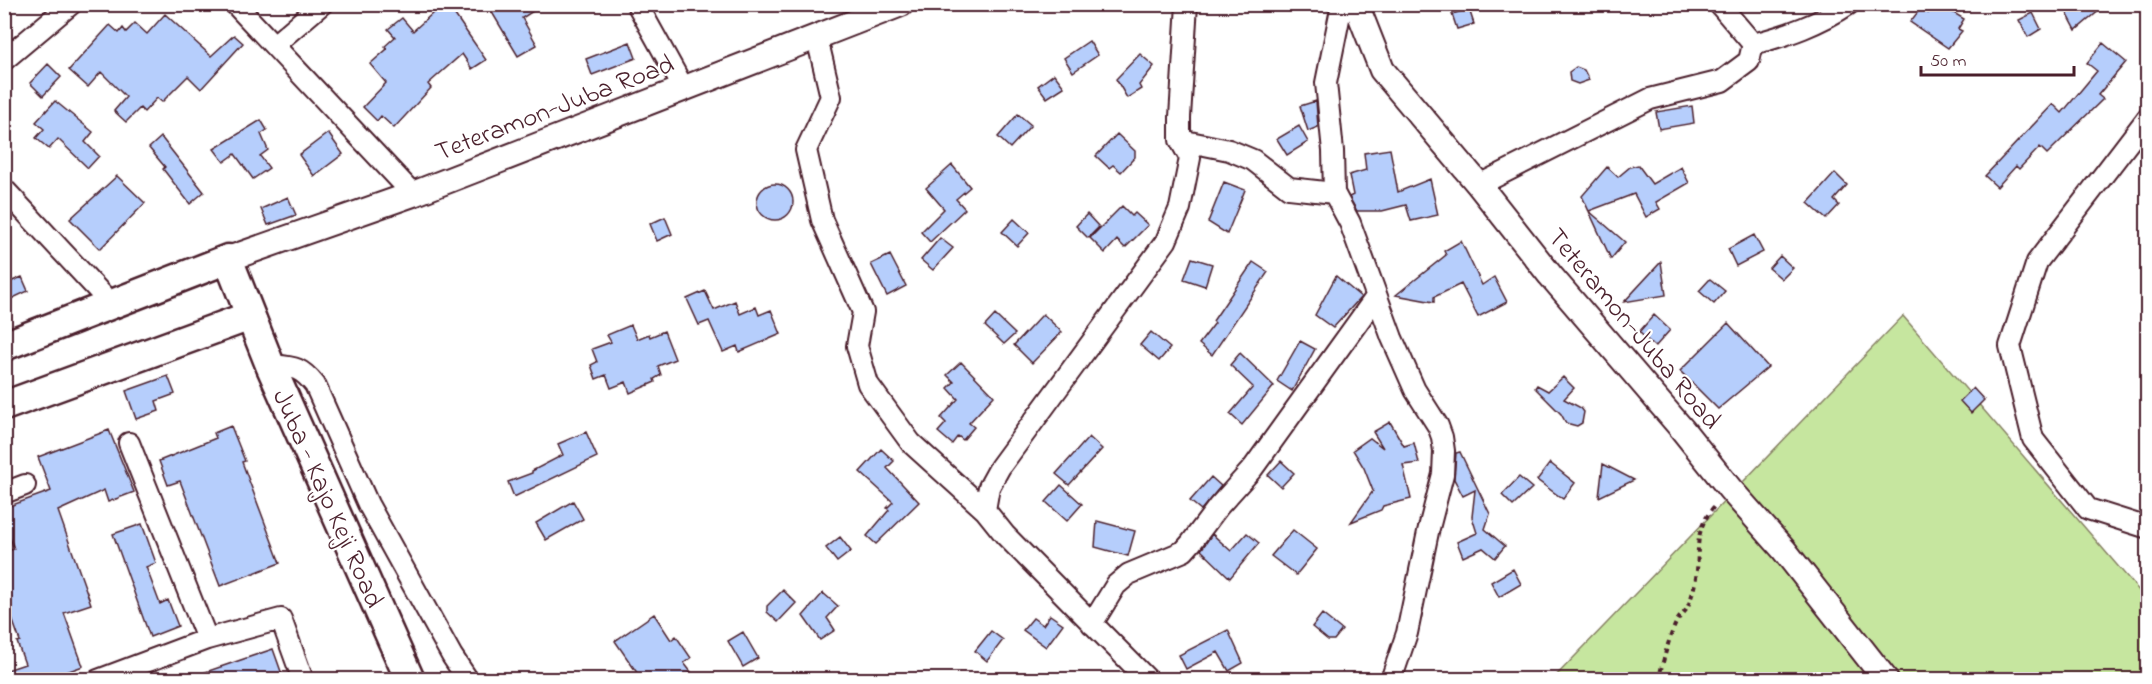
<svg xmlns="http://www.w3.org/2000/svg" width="2152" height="684" font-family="'Indie Flower',sans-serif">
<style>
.green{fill:#c6e69f;stroke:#888265;stroke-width:1.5}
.building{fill:#b6cefc;stroke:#4a1f2b;stroke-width:1.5}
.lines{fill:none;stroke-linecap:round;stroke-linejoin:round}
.minor-casing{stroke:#4a1f2b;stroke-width:24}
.tertiary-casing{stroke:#4a1f2b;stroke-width:28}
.secondary-casing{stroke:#4a1f2b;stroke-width:33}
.path{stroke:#4a1f2b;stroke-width:4;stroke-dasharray:4.5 4.5;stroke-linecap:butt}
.minor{stroke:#fff;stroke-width:20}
.tertiary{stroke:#fff;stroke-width:24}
.secondary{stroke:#fff;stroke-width:28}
.labels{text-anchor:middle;stroke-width:4.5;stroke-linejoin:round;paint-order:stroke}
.street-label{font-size:27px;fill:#4a1f2b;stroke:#fff}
</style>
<rect width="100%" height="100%" fill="#fff"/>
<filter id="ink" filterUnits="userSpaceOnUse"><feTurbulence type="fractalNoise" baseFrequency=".0167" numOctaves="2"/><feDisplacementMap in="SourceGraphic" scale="12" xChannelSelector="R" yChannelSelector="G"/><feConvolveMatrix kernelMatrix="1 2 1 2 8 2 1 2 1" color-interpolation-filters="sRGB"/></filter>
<g filter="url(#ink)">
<path class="green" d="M1903,316l244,284v79l-595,1z"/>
<path class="building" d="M443,4h24l-12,11 31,45 -14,9 -10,-15 -34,30 3,4 -37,40 -13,-12 -4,5 -14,-14 23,-24 -16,-19 17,-15 -2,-3 10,-9 -7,-8 14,-11 11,13z
M487,4h57l-22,14 15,27 -19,11z
M1932,4h7l25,15 -6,10 4,2 -14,17 -38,-26 11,-14 7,5z
M2079,4h28l-31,26 -10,-19z
M1469,9l5,15 -17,5 -5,-15z
M2033,13l8,16 -13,8 -9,-17z
M165,14l46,42 23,-21 9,8 -42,46 -13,-13 -26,26 -5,-4 -13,14 -4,-4 -14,14 -12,-11 12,-14 -25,-25 -13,15 -19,-17 41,-45 9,8 4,-5 3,4 9,-9 12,11z
M1089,41l9,14 -25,17 -9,-14z
M630,42l6,16 -44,17 -6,-16z
M2103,43l23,19 -28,33 5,4 -56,55 -7,-7 -21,22 -3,-3 -19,21 -12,-11 68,-72 9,9 35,-42 -10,-8z
M1140,54l14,12 -15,19 2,4 -14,9 -11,-19z
M48,64l13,13 -18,19 -13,-13z
M1576,67l8,3 5,10 -11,4 -8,-3 -1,-9z
M1054,74l10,13 -17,11 -9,-12z
M55,101l38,31 -8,10 14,14 -11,12 -30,-29 -9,10 -13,-11 8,-9 -8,-7z
M1316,101l2,26 -10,4 -8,-25z
M1692,106l2,17 -35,6 -3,-17z
M1018,114l13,11 -21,23 -12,-11z
M261,120l6,10 -6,4 7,16 -8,6 9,12 -16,11 -18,-25 -11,8 -10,-13z
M1299,126l9,16 -21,13 -10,-16z
M328,133l15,21 -29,22 -15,-21z
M1117,134l18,17v6l-14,15 -8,-7 -4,3 -13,-12z
M161,137l43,55 -14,12 -27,-35 2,-2 -16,-19z
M1390,149l8,43 32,-13 8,36 -27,6 -5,-16 -24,6h-25l-8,-14 4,-2 -4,-20 17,-5 -2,-17z
M952,165l18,22 -14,12 9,10 -35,33 -9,-10 23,-23 -18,-21z
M1638,165l14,19 29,-17 8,16 -33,19 4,7 -14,8 -12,-23 -45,17 36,31 -14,17 -29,-63 25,-29 11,10 12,-10z
M1835,173l12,12 -13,15 5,5 -13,14 -18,-16z
M117,176l28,27 -45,46 -30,-30z
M1224,182l21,8 -18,44 -19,-12z
M757 202a18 18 0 1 1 36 0a18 18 0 1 1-36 0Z
M288,197l8,18 -28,10 -7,-16z
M1122,206l10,10 3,-3 13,12 -23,23 -8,-8 -12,13 -15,-15z
M1087,214l12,13 -11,11 -12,-12z
M665,217l7,17 -15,7 -7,-17z
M1014,219l15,14 -12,13 -15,-14z
M1754,235l9,17 -27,14 -8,-17z
M940,238l13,10 -20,22 -12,-10z
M1461,241l21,44 12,-8 13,25 -29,15 -17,-33 -27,13v5l-38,-7 50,-40 -2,-4z
M890,255l16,31 -19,10 -16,-32z
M1780,256l13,12 -11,11 -13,-11z
M1192,258l20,6 -7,22 -21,-7z
M1253,262l15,10 -56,83 -13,-11 16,-21 -2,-2z
M1661,262l5,33 -42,7z
M1336,276l25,21 -28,31 -18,-13z
M22,277l6,14 -17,8 -6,-15z
M1710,279l15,12 -11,13 -15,-13z
M705,291l9,19 21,-9 5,13 16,-7 3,8 12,-5 10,24 -42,18 -2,-6 -14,6 -14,-31 -10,4 -12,-26z
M1043,314l19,18 -30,31 -18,-18z
M995,315l20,19 -11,10 -19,-18z
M1654,315l16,15 -15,17 -16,-15z
M1728,323l40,44 -50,42 -38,-38z
M631,325l6,14 12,-5 1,3 14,-6 11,28 -17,7 3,9 -7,4 1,3 -25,11 -4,-11 -15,6 -5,-13 -10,4 -5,-14 6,-3 -5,-13 19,-7 -4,-7z
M1151,332l19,16 -11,13 -19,-16z
M1300,341l15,8 -23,42 -15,-10z
M1240,353l34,33 -32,39 -12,-11 23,-27 -23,-22z
M961,362l33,34 -25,27 5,4 -11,13 -5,-4 -6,8 -14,-12 8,-9 -5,-5 17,-19 -10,-11 6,-6 -7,-7z
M168,376l7,18 -19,7 3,10 -23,8 -10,-28z
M1563,377l11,11 -10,11 17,9 3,4 -2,11 -5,3 -11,-3 -5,-9 -26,-26 2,-3 11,6z
M1973,388l11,12 -13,13 -11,-12z
M1390,422l14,24 10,-3 5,20 -16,2 8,34 -28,7 -2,4 -30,12 22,-31 -9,-23 -11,-18 17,-12 13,10 -10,-16z
M231,426l14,35 -3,1 38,101 -60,23 -40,-105 -12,4 -9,-24 57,-23 -2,-5z
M109,430l25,62 -26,10 -4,-12 -46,21 33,93 -27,9 19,53 -39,14h-40v-9l21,-7 -8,-22 3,-1 -16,-45v-44l10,-3 -10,-28v-13l47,-17 -13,-34z
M586,432l11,25 -83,40 -6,-15 24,-9v-2l31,-16 -5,-11z
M1089,437l13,12 -33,36 -13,-11z
M881,449l13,12 -7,7 32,34 -43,42 -9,-8 22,-26 -2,-2 6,-6 -33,-30z
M1460,452l30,62 -5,15 20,17 -10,12 -12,-10 -20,9 -6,-15 20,-9 -5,-16 3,-27 -12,6 -9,-17 2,-26z
M1281,461l13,12 -13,14 -13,-12z
M1550,463l25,20 -12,16 -26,-19z
M1603,464l31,16 -35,17z
M1211,477l10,9 -20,24 -11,-9z
M1519,477l13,11 -19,18 -11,-11z
M1061,485l21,19 -15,17 -21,-19z
M573,501l10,18 -37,21 -10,-17z
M1097,521l38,10 -7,25 -33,-9z
M142,524l14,39 -10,4 14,37 8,-4 10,26 -28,11 -37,-103z
M1293,530l24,19 -21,26 -25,-19z
M1247,533l12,10 -29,35 -29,-28 11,-16 19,17z
M840,537l11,14 -14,11 -11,-14z
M1513,569l8,15 -22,13 -8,-15z
M783,590l13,13 -18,19 -11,-10v-6z
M823,593l15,13 -11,12 8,12 -15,10 -17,-24z
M654,614l17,26 5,-4 15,22 -7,5 7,9 -10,8h-39l-27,-39z
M1322,614l20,16 -8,10h-6l-16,-13z
M1050,615l13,9 -17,23 -23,-17 10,-12 10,7z
M1228,630l15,33 -14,8 -11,-19 -32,17 -7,-14z
M991,631l12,9 -16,21 -12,-10z
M743,632l15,26 -15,9 -15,-26z
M273,649l11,31h-93v-3z"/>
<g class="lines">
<g class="minor-casing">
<path id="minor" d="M235,4l178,190
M637,4l47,85
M1342,4l-16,79 7,68 1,42 16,30 42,115 23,52 23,36 4,11 2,14 -1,23 -15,58 -21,101 -16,47
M817,38l14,59 -25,53 16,70 41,92 -6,34 11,38 43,59 74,67 20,25 143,145
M1753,44c35,-9 66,-20 96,-40
M274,45l48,-41
M4,60l67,-56
M2148,117l-111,145 -27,84 23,93 55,70 60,19
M1180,140l49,10 24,10 36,28 45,5
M1479,185l171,-86 72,-18 27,-20 4,-17 -34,-40
M4,189l107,115
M270,365c23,2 30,1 45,20l53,119 84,152 16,24
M4,493l21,-8
M985,510l4,-23 11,-20 166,-226 14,-33 10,-50 -10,-18v-23l7,-113
M1092,624l24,-39 13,-11 55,-23 7,-8 27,-36 35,-39 123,-171
M207,639l74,-20 22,61
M98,680l109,-41 -78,-196"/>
</g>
<g class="tertiary-casing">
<path id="tertiary" d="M1356,4l26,66 97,115 71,90 132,154 48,60 54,61 102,130
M228,259l185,-65 488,-190"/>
</g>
<g class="secondary-casing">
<path id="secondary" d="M4,346l224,-87 42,106 140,315
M4,406l246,-90"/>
</g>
<path class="path" d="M1658,680c6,-20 10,-41 19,-59 2,-4 6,-7 9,-11 4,-7 7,-18 9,-27 7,-33 -5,-48 21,-79"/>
<use href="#minor" class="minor"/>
<use href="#tertiary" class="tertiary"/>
<use href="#secondary" class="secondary"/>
</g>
</g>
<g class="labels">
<g class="street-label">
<text transform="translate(554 107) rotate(-21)" y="9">Teteramon-Juba Road</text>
<text transform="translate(1635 328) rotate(50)" y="9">Teteramon-Juba Road</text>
<text transform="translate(329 498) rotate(66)" y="9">Juba - Kajo Keji Road</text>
</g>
</g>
<rect width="2152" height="684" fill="none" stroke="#fff" stroke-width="24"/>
<rect x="12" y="12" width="2128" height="660" fill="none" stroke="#4a1f2b" stroke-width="2" filter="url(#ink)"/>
<path d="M1921 66v9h153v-9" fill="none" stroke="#4a1f2b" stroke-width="3"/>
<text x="1930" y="66" font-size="18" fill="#4a1f2b" stroke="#ffffff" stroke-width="4.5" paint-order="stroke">50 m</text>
</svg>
